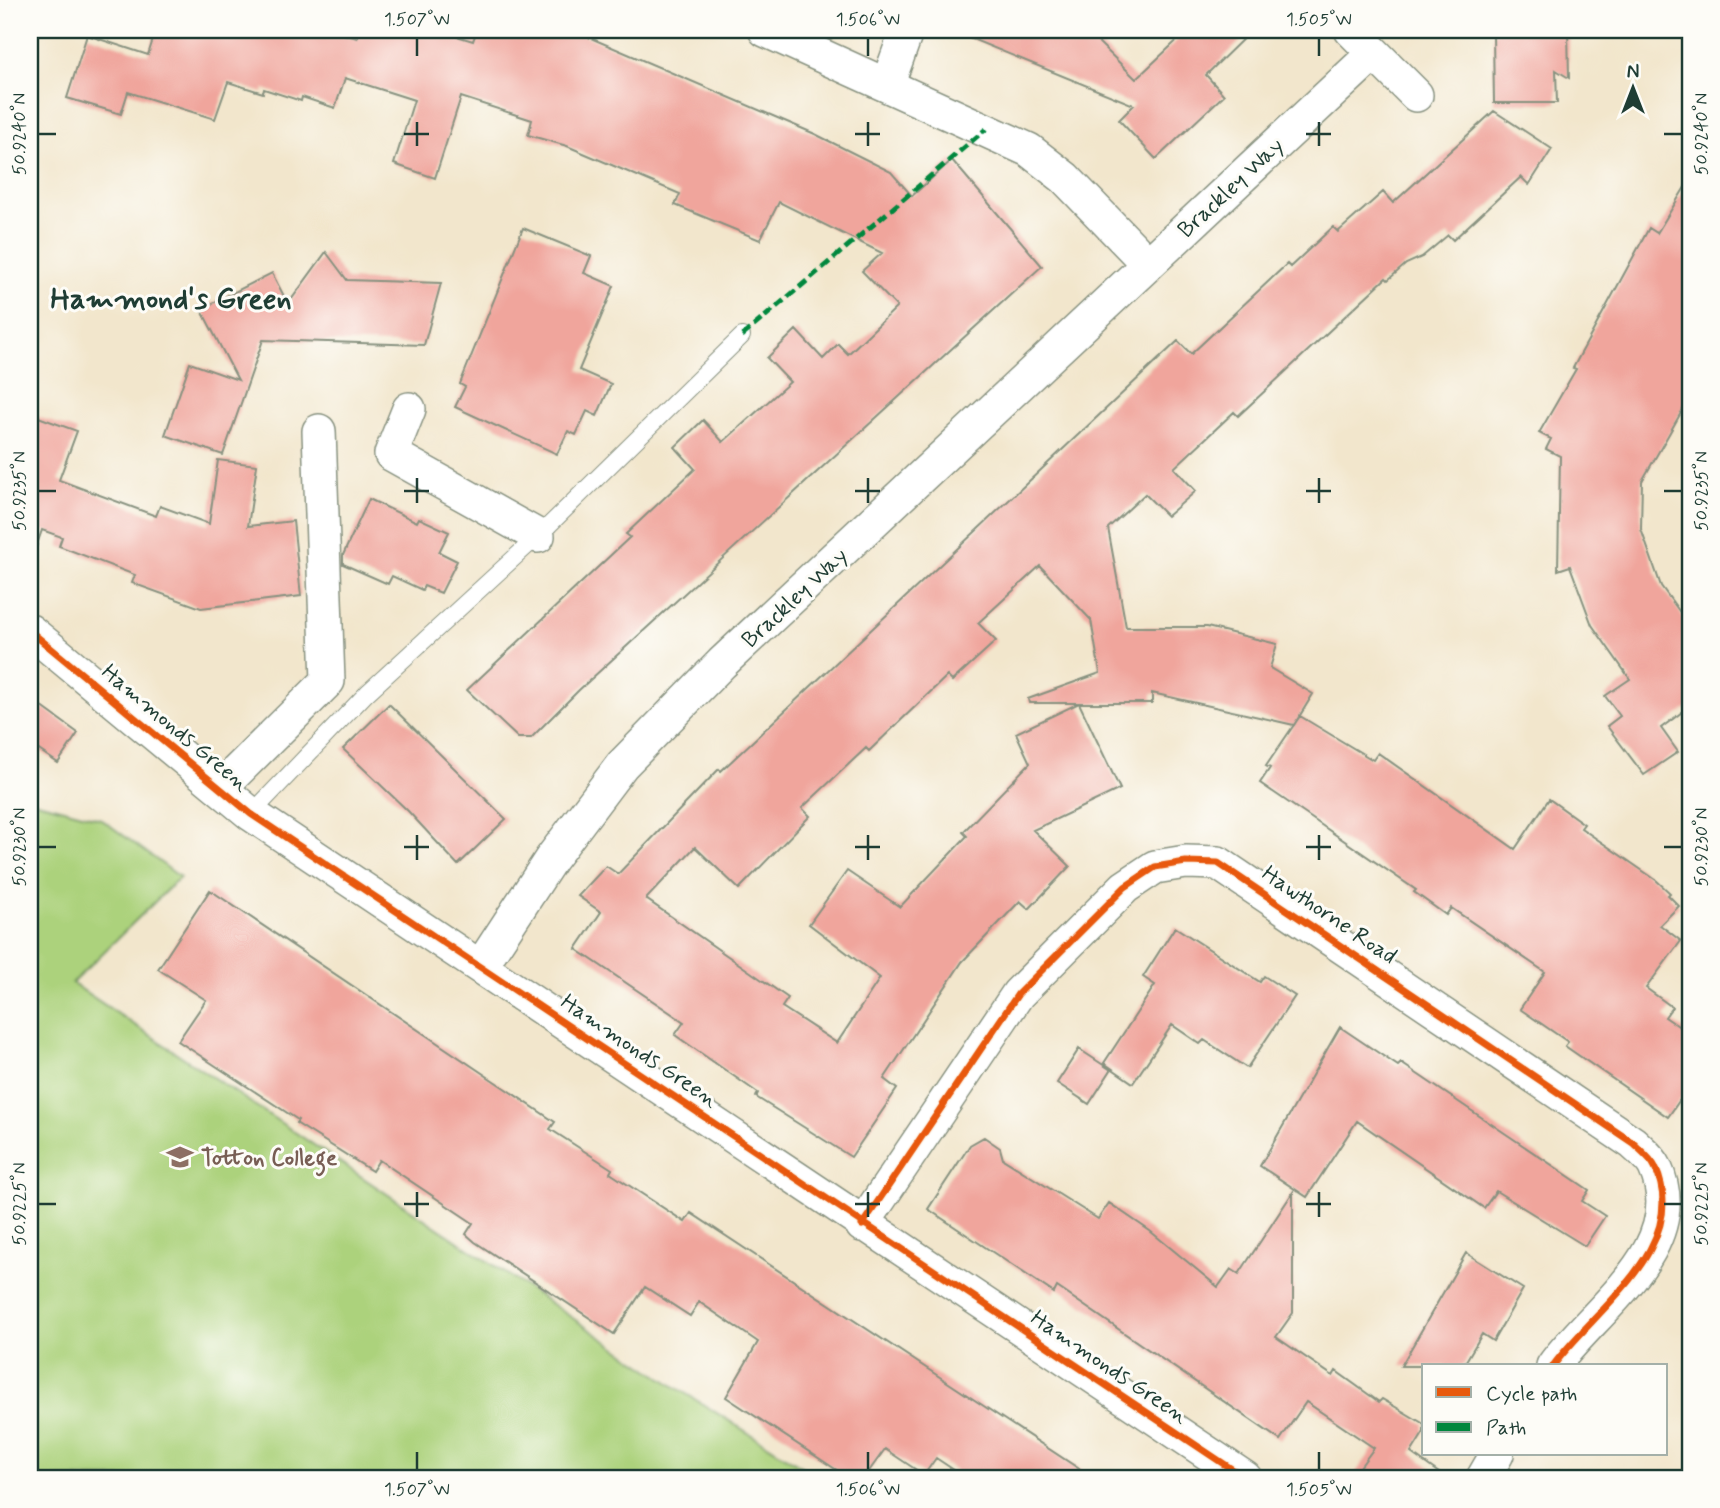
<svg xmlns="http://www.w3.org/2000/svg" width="1720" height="1508" font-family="Mynerve,sans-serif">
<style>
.green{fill:#acd27b;stroke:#668858;stroke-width:2}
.building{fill:#f0a59c}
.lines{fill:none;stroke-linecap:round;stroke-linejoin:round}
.service-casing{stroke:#889280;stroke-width:18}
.minor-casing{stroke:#889280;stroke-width:36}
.service{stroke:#fff;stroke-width:16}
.minor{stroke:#fff;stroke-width:33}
.quiet{stroke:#00873e;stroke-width:5;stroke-dasharray:10 5;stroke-linecap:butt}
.cycleway-casing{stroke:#fdfcf7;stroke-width:11}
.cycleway{stroke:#e8590c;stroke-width:7}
.ticks{fill:none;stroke:#1f3d34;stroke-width:2.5}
.labels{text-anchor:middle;stroke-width:6;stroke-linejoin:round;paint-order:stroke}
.street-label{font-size:23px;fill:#1f3d34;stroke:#fdfcf7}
.education-label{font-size:23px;font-weight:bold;fill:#785e54;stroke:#fdfcf7;text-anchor:start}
.district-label{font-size:30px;font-weight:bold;fill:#1f3d34;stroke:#fdfcf7}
.neatline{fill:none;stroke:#1f3d34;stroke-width:2.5}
.ticks-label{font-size:18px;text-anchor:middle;fill:#1f3d34}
</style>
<rect width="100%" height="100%" fill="#fdfcf7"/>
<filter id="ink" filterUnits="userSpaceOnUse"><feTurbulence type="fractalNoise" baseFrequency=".0143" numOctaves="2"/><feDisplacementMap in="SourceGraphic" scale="14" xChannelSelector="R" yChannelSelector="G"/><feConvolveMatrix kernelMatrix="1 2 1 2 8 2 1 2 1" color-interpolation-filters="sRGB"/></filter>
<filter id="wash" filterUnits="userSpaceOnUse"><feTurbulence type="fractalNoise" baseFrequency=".00686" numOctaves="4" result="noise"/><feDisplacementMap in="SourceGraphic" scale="28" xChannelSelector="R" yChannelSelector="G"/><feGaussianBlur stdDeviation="1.57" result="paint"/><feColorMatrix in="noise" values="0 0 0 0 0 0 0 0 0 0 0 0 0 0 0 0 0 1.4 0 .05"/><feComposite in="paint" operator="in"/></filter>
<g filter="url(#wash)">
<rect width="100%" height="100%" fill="#f2e6cc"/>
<path class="green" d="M30,800l71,19 79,58 -108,106 605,405 143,90h-790z"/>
<g id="blocks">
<path class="building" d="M156,30h174l27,8 3,-8h77l36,11 4,-11h95l243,104 76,38 21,24 40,-36 90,106 -463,424 -48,48h-13l-51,-48 163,-153 -4,-3 69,-65 -20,-22 28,-27 20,22 67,-60 -23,-24 29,-28 27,29 15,-15 10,10 49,-47 -35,-36 20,-18 -103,-51 -19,38 -85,-35 5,-11 -113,-48 -39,-11 4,-15 -71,-23 -26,81 -41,-14 20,-64 -69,-22 -10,30 -33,-11 -1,4 -37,-12 -1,4 -35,-11 -13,37 -87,-27 -7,22 -54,-16 20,-63 61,20z
M950,30h136l50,49 52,-49h64l-46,45 18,20 -68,64 -37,-39 15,-15z
M1495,30h73l1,48 -13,-8 1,33h-63l-1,-70h4z
M1494,111l58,38 -23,36 -8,-8 -68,63 -5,-5 -26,22 -16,7 -18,16 -2,-2 -148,138 -4,-4 -60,56 22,23 -29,25 -22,-22 -37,34 18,99h81l70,17 -7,24 43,26 -19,31 -142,-32v10h-123l-1,-4 72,-26 -9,-53 -51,-54 -62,57 18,18 -44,40 -5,-5 -78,75 -3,-3 -64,60 8,8 -71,73 -44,-42 -49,52 142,99 -6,9 55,36 43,-65 -71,-54 38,-53 53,36 67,-71 -4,-4 67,-69 -14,-30 63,-30 41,86 -87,41 37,36 -41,43 -9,-8 -58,61 -78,117 13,10 -46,68 -95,-60 2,-4 -83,-58 9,-13 -108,-73 25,-37 -23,-16 28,-30 12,8 101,-105 2,2 457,-430 13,13 96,-90 3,3 43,-40 5,5 45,-40 10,11z
M1690,179v218l-48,84 -1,48 20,57 29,40v80l-29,22 17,24 -34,23 -37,-49 13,-10 -15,-20 25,-17 -38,-54 -22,-59 -12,4 2,-114 -14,-7 5,-10 -12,-6 37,-64 -3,-1 76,-140 8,5z
M523,228l68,28 -7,17 30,13 -35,84 32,14 -14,32 -10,-5 -11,24 -8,-4 -11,23 -102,-47 10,-20 -5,-3z
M326,252l21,28 94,3 -17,62 -161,-5 -40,115 -58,-20 25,-72 48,17 -37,-71 71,-36 16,31z
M30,414l47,17 -18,49 97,36 4,-10 49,18 9,-64 39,5 -9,61 45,-5 8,75 -100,12 -69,-25 3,-8 -76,-29 3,-9 -20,-7 -7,20 -5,-1z
M369,499l48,23 2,-4 30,14 -10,20 18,9 -16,32 -17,-7 -2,4 -30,-14 -4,8 -45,-20v-9z
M30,698l48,35 -20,30 -28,-19z
M389,704l117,115 -48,46 -50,-54 -65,-62z
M1300,716l73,44 5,-7 137,96 34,-50 35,25 -3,4 75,52 14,13 -2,2 11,11 -19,19 21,16 -35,47 26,19 -7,10 25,17v51l-22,32 -103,-71 3,-4 -48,-33 25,-37 -94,-64 -5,7 -32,-23 2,-2 -156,-107 10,-15 -4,-2z
M210,890l345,232 -5,7 62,40 -2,4 75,49 6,-9 402,265h-127l-30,-20 -12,17 -39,-26 -21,29h-15l-123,-81 32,-55 -59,-40 -9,14 -45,-29 -31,47 -139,-92 -9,-8 7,-11 -94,-63 -7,11 -76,-48 2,-3 -120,-79 28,-41 -48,-31z
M1175,927l85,55 4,-6 31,20 -48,72 -43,-28 -4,4 -28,-19 -39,58 -29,-20 51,-78 -12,-8z
M1340,1027l58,39 3,-3 188,127 -7,11 23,15 -20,30 -89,-55 -12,17 -127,-87 -50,76 -47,-31z
M1079,1049l32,21 -22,34 -32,-21z
M984,1137l16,11 3,11 95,60 11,-16 41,28 68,56 13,-18 8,5 54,-82v121l-17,24 57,39 3,-5 43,31 3,-3 42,25v8l-13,21 35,25h-94l22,-30 -68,-46 -26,38 -223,-153 -3,6 -126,-84 42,-64z
M1466,1253l57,36 -30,52 -11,-7 -19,32h-62z"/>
</g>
</g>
<g filter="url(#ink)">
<use href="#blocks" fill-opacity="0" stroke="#889280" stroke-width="2"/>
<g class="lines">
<g class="service-casing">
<path id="service" d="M251,814l116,-121 171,-157 204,-200"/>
</g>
<g class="minor-casing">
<path id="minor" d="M765,30l264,120 36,28 83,86
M1351,30l65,65
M888,83l19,-53
M409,409l-18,45 147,82
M30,631l221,183 994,664
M220,788l108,-107 -9,-250
M481,966l70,-107 71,-94 100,-102 651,-609
M862,1225l156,-231 107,-107 30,-20 31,-5 32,1 415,280c7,7 18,15 22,24 37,80 -62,143 -102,199
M1483,1478l14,-24"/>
</g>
<use href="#service" class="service"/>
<use href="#minor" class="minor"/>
<path class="quiet" d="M742,336l244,-207"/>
<g class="cycleway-casing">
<path id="cycleway" d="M30,631l221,183 994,664
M862,1225l156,-231 107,-107 30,-20 31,-5 32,1 415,280c7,7 18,15 22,24 37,80 -62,143 -102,199"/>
</g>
<use href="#cycleway" class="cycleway"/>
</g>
</g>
<path class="ticks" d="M417,38v18M868,38v18M1319,38v18M417,122v24M868,122v24M1319,122v24M38,134h18M404,134h25M855,134h25M1306,134h25M1664,134h18M417,478v25M868,478v25M1319,478v25M38,491h18M404,491h25M855,491h25M1306,491h25M1664,491h18M417,835v25M868,835v25M1319,835v25M38,847h18M404,847h25M855,847h25M1306,847h25M1664,847h18M417,1192v25M868,1192v25M1319,1192v25M38,1204h18M404,1204h25M855,1204h25M1306,1204h25M1664,1204h18M417,1452v18M868,1452v18M1319,1452v18"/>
<defs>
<g id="university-bare" transform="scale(2.1)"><path d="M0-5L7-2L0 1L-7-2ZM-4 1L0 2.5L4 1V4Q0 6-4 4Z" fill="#8d6e63" stroke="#fdfcf7" stroke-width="2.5" paint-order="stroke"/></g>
</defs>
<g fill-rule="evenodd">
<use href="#university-bare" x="180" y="1157"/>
</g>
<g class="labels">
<g class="street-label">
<text transform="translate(1230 187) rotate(-43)" y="8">Brackley Way</text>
<text transform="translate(794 597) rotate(-43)" y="8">Brackley Way</text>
<text transform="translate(176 727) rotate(40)" y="8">Hammonds Green</text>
<text transform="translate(1330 914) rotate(34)" y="8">Hawthorne Road</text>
<text transform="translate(640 1050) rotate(34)" y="8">Hammonds Green</text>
<text transform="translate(1110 1366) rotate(34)" y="8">Hammonds Green</text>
</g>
<g class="education-label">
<text x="201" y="1165">Totton College</text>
</g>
<g class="district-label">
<text x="171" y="308">Hammond's Green</text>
</g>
</g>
<rect width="1720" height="1508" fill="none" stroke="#fdfcf7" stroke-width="77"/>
<rect x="1422" y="1364" width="245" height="91" fill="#fdfcf7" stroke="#a4b0a9" stroke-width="2"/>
<rect x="1436" y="1387" width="35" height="10" fill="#e8590c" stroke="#a4b0a9" stroke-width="2"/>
<text x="1486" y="1400" font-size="21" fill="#1f3d34">Cycle path</text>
<rect x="1436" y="1422" width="35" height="10" fill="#00873e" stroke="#a4b0a9" stroke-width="2"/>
<text x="1486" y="1434" font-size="21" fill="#1f3d34">Path</text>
<g transform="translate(1633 88)" stroke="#fdfcf7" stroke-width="5" paint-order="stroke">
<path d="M0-5L12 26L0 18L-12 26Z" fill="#1f3d34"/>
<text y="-10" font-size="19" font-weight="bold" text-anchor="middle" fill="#1f3d34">N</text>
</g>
<rect x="38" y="38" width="1644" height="1432" class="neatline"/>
<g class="ticks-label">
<text x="417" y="25">1.507°W</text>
<text x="868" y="25">1.506°W</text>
<text x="1319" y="25">1.505°W</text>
<text transform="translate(19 134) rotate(-90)" y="6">50.9240°N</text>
<text transform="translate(1701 134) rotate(-90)" y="6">50.9240°N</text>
<text transform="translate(19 491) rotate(-90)" y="6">50.9235°N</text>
<text transform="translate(1701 491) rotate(-90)" y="6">50.9235°N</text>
<text transform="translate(19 847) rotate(-90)" y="6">50.9230°N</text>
<text transform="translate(1701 847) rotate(-90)" y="6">50.9230°N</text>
<text transform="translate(19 1204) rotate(-90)" y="6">50.9225°N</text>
<text transform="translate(1701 1204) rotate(-90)" y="6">50.9225°N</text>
<text x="417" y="1495">1.507°W</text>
<text x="868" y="1495">1.506°W</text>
<text x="1319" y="1495">1.505°W</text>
</g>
</svg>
